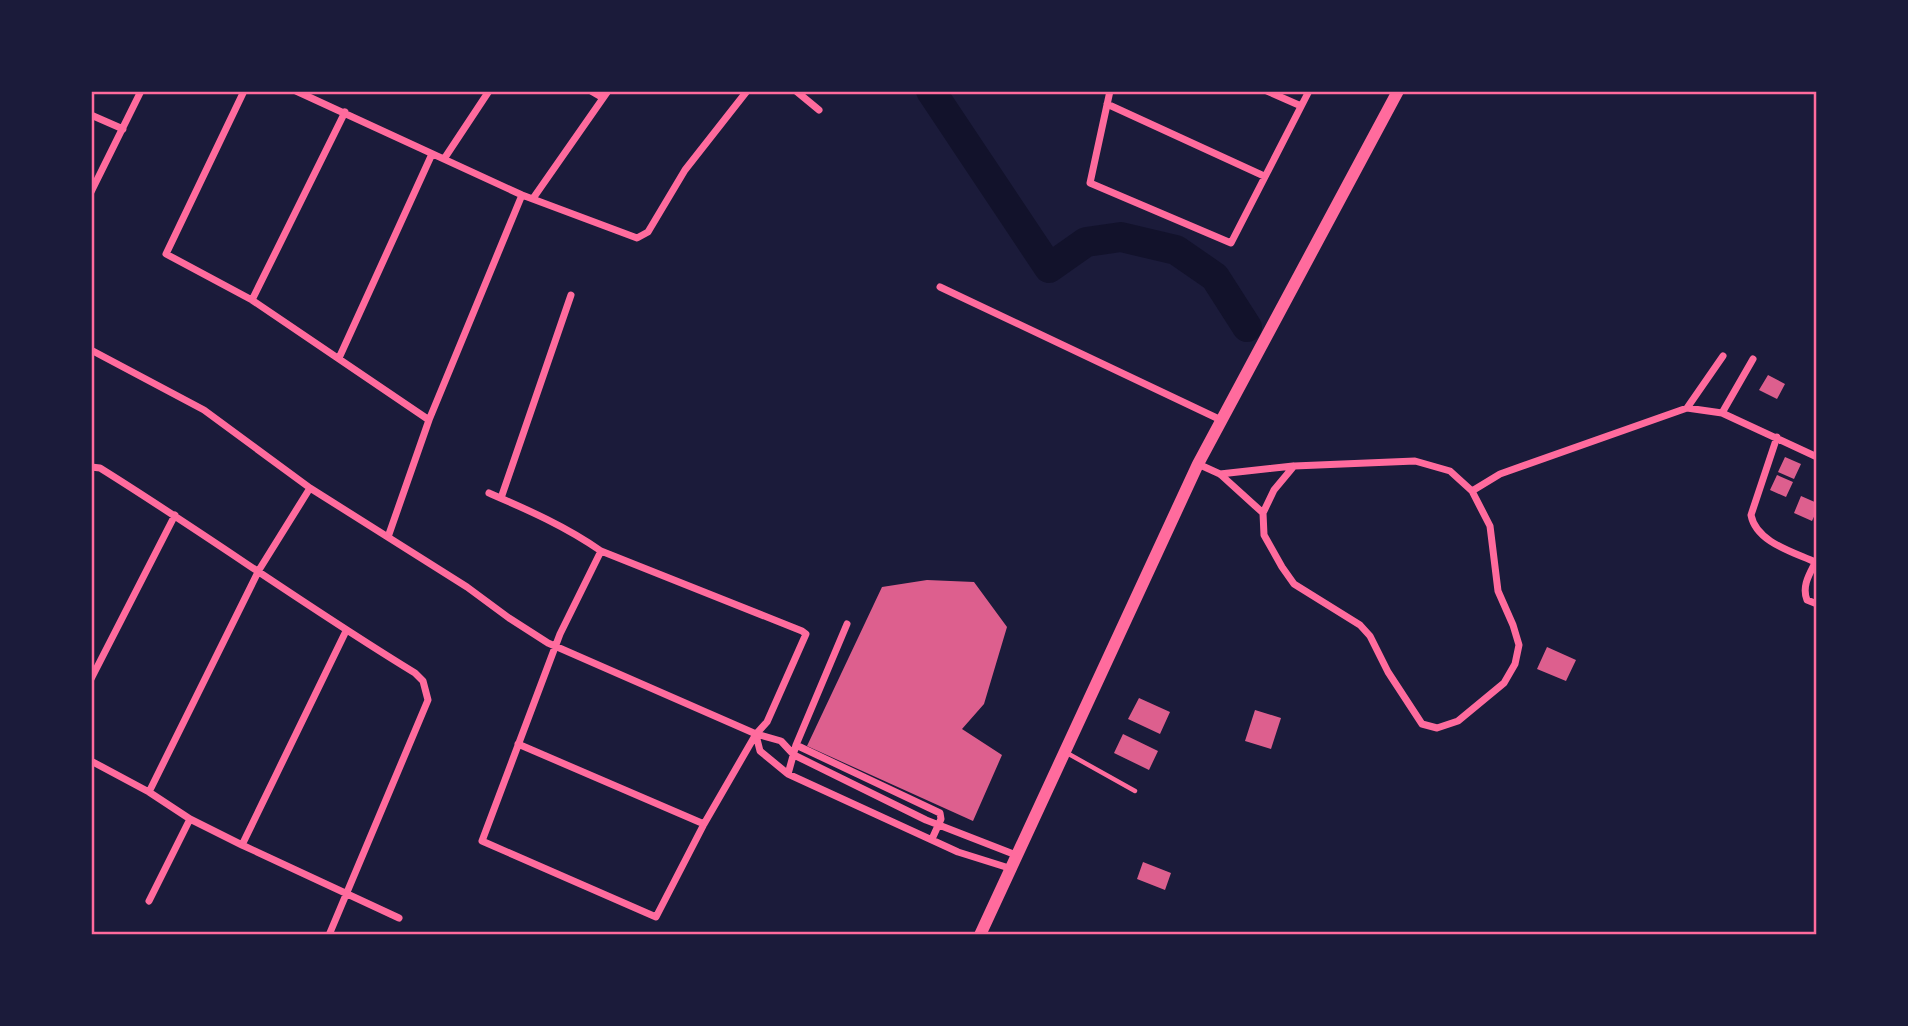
<svg xmlns="http://www.w3.org/2000/svg" width="1908" height="1026" font-family="'Sofia Sans Condensed',sans-serif">
<style>
.lines{fill:none;stroke-linecap:round;stroke-linejoin:round}
.river{stroke:#12122b;stroke-width:30}
.building{fill:#dd5f8e}
.service{stroke:#ff6b9d;stroke-width:4.5}
.minor{stroke:#ff6b9d;stroke-width:7}
.secondary{stroke:#ff6b9d;stroke-width:12}
.neatline{fill:none;stroke:#ff6b9d;stroke-width:2.5}
</style>
<rect width="100%" height="100%" fill="#1b1b3a"/>
<g class="lines">
<path class="river" d="M931,91l118,177 37,-26 35,-5 55,13 39,27 32,50"/>
</g>
<path class="building" d="M1768,375l17,9 -8,15 -18,-9z
M1785,457l16,7 -7,15 -16,-7z
M1777,475l16,7 -7,15 -16,-7z
M1801,496l16,7v7l-5,11 -18,-8z
M927,580l47,2 33,45 -23,77 -22,25 40,26 -29,66 -166,-75 75,-159z
M1547,647l29,13 -10,21 -29,-12z
M1139,698l31,14 -10,22 -32,-15z
M1255,710l26,8 -10,31 -26,-8z
M1123,734l35,17 -9,19 -35,-17z
M1143,862l28,11 -6,17 -28,-11z"/>
<g class="lines">
<path class="service" d="M1067,753l68,38"/>
<path class="minor" d="M244,91l-78,163 86,46 177,120
M296,91l226,104 115,43 11,-6 37,-62 62,-79
M591,91l12,7
M796,91l23,19
M1110,91l-20,92 141,60 78,-152
M1267,91l34,15
M1107,104l157,72
M91,115l32,14
M444,159l45,-68
M91,192l50,-101
M534,197l74,-106
M940,287l281,133
M252,300l93,-188
M91,350l113,60 106,78 157,99 42,31 39,25 208,91 25,7 13,14 132,65 90,35
M339,358l93,-204
M1687,408l36,-52
M1722,413l31,-54
M1777,437l-26,78c5,27 42,37 64,47
M1198,464l22,10 43,39 1,22 18,32 12,17 66,41 10,11 18,36 34,52 15,4 21,-7 46,-38 11,-19 4,-19 -6,-20 -15,-34 -8,-65 -18,-35 -22,-20 -35,-10 -121,5 -20,24 -11,23
M91,467l9,1c106,66 208,140 315,205l8,8 5,19 -99,235
M1220,474l73,-8
M1472,491l28,-17 187,-66 35,5 95,44
M489,493c39,17 76,33 112,58l201,80 4,3 -39,88 -11,12 -52,90 -48,93 -174,-76 78,-207 41,-83
M501,498l70,-203
M388,537l41,-117 93,-225
M1817,559c-6,13 -16,26 -10,41l10,4
M91,679l84,-164
M756,735l4,16 28,23 170,78 51,16
M518,744l186,80
M796,745l144,68 1,6 -9,20
M91,761l58,31 41,27 52,26 157,73
M788,774l8,-29 51,-121
M149,792l110,-222 51,-82
M242,845l104,-214
M149,901l41,-82"/>
<path class="secondary" d="M980,935l218,-471 200,-373"/>
</g>
<rect width="1908" height="1026" fill="none" stroke="#1b1b3a" stroke-width="186"/>
<rect x="93" y="93" width="1722" height="840" class="neatline"/>
</svg>
